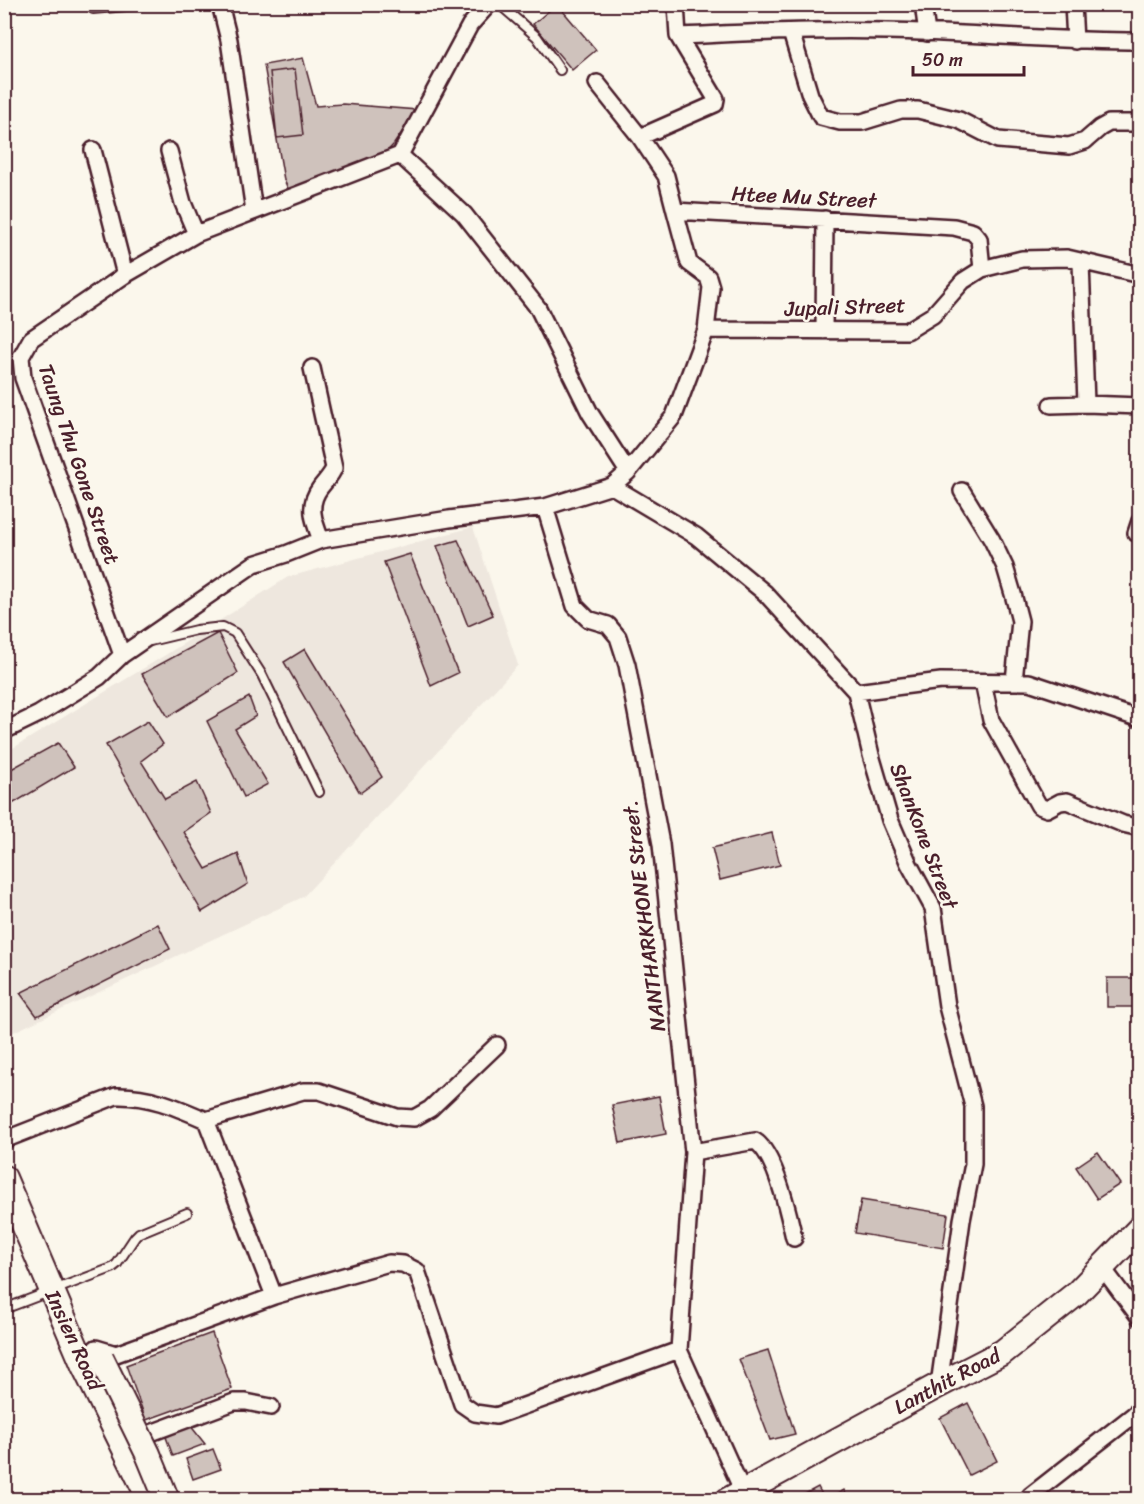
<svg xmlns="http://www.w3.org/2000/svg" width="1144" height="1504" font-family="Sriracha,sans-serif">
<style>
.built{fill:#eee7de}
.building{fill:#cfc2bc;stroke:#4a1f2b;stroke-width:1.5}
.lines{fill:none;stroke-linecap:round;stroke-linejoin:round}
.service-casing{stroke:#4a1f2b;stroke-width:12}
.minor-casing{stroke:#4a1f2b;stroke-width:20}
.primary-casing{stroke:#4a1f2b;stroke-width:28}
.service{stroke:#fbf7ec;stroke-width:8}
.minor{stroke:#fbf7ec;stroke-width:15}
.primary{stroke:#fbf7ec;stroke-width:24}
.primary-bridge-casing{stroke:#4a1f2b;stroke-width:28;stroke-linecap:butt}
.primary-bridge{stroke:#fbf7ec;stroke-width:24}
.labels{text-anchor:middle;stroke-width:5;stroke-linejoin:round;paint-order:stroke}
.street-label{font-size:21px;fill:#4a1f2b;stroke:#fbf7ec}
</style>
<rect width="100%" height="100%" fill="#fbf7ec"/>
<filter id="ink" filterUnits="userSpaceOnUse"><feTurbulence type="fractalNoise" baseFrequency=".0167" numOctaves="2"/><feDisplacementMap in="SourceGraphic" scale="12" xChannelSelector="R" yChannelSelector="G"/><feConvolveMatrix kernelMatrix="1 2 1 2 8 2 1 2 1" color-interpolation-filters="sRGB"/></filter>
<g filter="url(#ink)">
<path class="built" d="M473,527l45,138 -215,232 -298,139v-283l162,-99 121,-77z"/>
<path class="building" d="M557,4l39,46 -24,20 -39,-46z
M303,58l13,48 27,-2 74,6 -23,34 -16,17 -88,32 -6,-13 -20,-115z
M295,69l8,66 -26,3 -7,-66z
M458,540l35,75 -25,11 -31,-80z
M410,554l48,119 -27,13 -47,-124z
M218,633l20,40 -70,44 -26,-43z
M305,649l77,128 -22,16 -76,-131z
M249,697l7,19 -21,13 33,55 -24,13 -37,-76z
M148,721l15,23 -22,17 24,38 32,-17 14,31 -27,19 22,37 32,-15 10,30 -46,28 -96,-167z
M58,743l16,24 -70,42v-36z
M772,833l8,32 -60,15 -8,-32z
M158,924l12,25 -133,67 -17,-23z
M1107,978h33v29h-33z
M659,1096l7,38 -46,9 -8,-38z
M1098,1152l22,32 -23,15 -21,-32z
M861,1200l87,14 -5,34 -88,-15z
M212,1333l20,56 -86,31 -20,-55z
M768,1350l27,84 -25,6 -31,-81z
M968,1403l29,58 -28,14 -29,-57z
M190,1425l15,19 -32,12 -7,-19z
M213,1449l8,20 -28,10 -7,-20z
M818,1487l7,13h-31z
M844,1490l5,10h-22z"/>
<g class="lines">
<g class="service-casing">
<path id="service" d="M499,4l38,33 23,33
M93,9l55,-5
M150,641l46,-11 27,-3 12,6 27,42 57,117
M4,1309l108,-41 5,-4 18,-27 4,-4 48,-20"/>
</g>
<g class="minor-casing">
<path id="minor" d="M220,4l9,36 25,171
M923,4l4,29
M1073,4l2,37
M791,32l19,63 11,22 19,5h22l39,-12h17l41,10 39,20 71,6 16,-5 15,-13 9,-5h31
M678,36c70,-3 140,-7 210,-5 84,2 168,10 252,10
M597,83l43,54 26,39 9,35 279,16 19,5 6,7 3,30
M640,137l75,-33 1,-5 -38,-63 -2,-32
M93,150l32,125
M169,151l14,52 13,31
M400,155l64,59 74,94 52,105 38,59
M400,155l70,-130 19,-21
M1081,262l5,142 54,2
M706,330l201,1 26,-16 30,-34 19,-12 40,-10 45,-1 73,17
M824,331l1,-112
M312,368l22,100c-3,8 -9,13 -14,20 -13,17 -6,34 1,52
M1051,405l35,-1
M612,486l84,50 69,57 91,99 15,63 19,65 19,44 24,44 14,98 26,100v58l-11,56 -23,165
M962,491l30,49 13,27 8,27 7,27 -6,60
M545,507l30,99 13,13 20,6 10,12 9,28 34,179 32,308 -14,198 64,142
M1136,533l4,-12
M122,655l-99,-277 -2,-21 10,-18 94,-64 71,-41 204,-79
M983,682l8,38 48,86 8,3 13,-7 7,-1 56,23 17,4
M856,692l85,-11 88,1 111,37
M4,731l35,-17 60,-37 23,-22 132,-91 32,-10 35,-14 128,-21 96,-12 67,-21 16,-14 46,-56 32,-86 5,-43 -3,-10 -19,-14 -14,-52
M206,1120l97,-29h16l78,26 17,1 16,-9 67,-64
M4,1140l112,-44c33,-1 60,11 90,24l68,176
M693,1152l62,-11c20,12 34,74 39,97
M1102,1267l38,51
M96,1348l20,6 158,-58 115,-33 14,1 14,7 45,133 13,9 21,3 183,-66
M132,1440l102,-38h12l25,5
M1030,1496l110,-86"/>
</g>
<g class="primary-casing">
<path id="primary" d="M4,1178l80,188 66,134
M728,1500l211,-115 64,-33 74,-59 63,-65"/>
</g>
<use href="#service" class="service"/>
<use href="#minor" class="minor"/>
<use href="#primary" class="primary"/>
<g class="primary-bridge-casing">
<path id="primary-bridge" d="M101,1358l47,96 19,46"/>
</g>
<use href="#primary-bridge" class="primary-bridge"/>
</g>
</g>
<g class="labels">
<g class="street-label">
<text transform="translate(804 197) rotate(3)" y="7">Htee Mu Street</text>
<text transform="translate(845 307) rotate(-2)" y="7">Jupali Street</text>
<text transform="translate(79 464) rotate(71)" y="7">Taung Thu Gone Street</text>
<text transform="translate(924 836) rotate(69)" y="7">ShanKone Street</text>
<text transform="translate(644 916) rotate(-97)" y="7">NANTHARKHONE Street.</text>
<text transform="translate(74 1340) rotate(65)" y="7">Insien Road</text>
<text transform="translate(947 1381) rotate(-28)" y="7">Lanthit Road</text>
</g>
</g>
<rect width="1144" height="1504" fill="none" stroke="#fbf7ec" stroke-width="24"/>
<rect x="12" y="12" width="1120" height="1480" fill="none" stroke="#4a1f2b" stroke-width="2" filter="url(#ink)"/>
<path d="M913 66v9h111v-9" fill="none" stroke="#4a1f2b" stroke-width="3"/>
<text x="922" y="66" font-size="18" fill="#4a1f2b" stroke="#fbf7ec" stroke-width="4.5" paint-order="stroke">50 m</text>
</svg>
